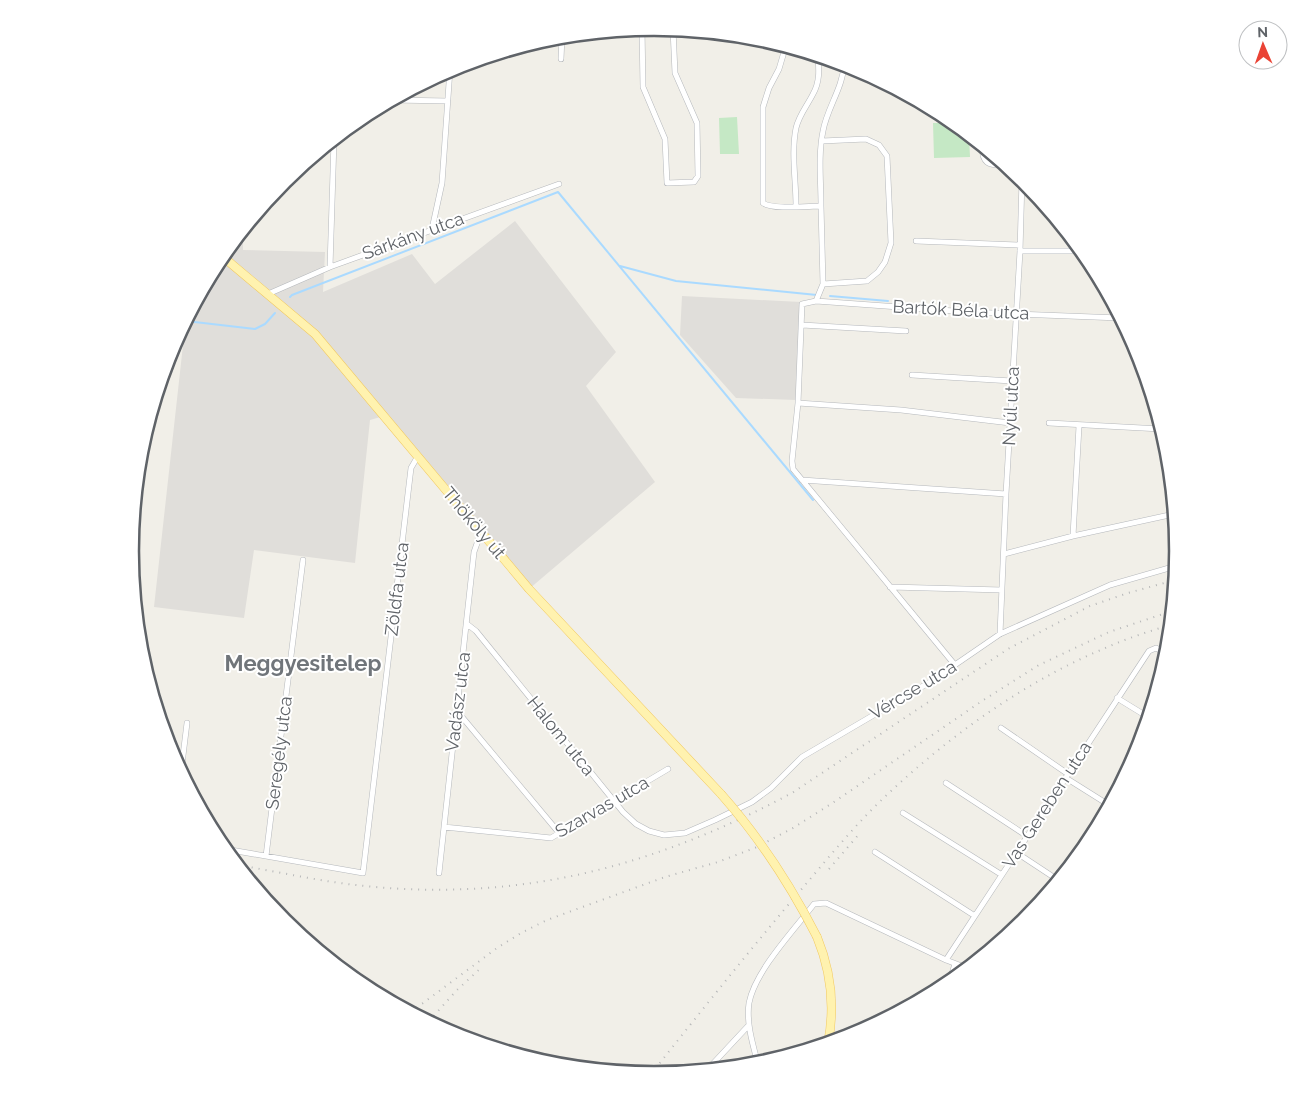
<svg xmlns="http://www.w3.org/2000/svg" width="1308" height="1102" font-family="Raleway,sans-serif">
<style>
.industrial{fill:#e0deda}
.green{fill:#c5e8c5}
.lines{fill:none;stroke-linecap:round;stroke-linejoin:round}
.stream{stroke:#aadaff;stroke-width:2}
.street-casing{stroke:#b5b8bc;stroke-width:6}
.primary-casing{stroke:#f2c960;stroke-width:9}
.street{stroke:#fff;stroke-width:5}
.primary{stroke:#fff2af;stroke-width:8}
.rail{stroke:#b6b7b8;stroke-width:2;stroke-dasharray:1 6;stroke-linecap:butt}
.primary-bridge-casing{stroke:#f2c960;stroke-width:9;stroke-linecap:butt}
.primary-bridge{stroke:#fff2af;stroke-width:8}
.labels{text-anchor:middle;stroke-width:4;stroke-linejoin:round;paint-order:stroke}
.street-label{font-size:18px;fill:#5f6368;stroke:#fff}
.district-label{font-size:22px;font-weight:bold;fill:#70757a;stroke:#fff}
.rim{fill:none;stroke:#5f6368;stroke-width:2.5}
</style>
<rect width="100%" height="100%" fill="#f1efe8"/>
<path class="industrial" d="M515,221l101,131 -30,34 69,96 -126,107 -145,-173 -14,4 -15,143 -101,-13 -10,68 -90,-11 31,-280 -2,-1 36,-66 24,-29v19l82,2 -2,40 89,-38 23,30z
M682,296l119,6 -5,98 -60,-2 -56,-63z"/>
<path class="green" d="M737,117l2,37h-19l-1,-36z
M933,123h20l16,13 1,21 -36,1z"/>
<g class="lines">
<path class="stream" d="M620,266l56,15 141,14
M830,296l58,5
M290,297l2,-2 266,-103 255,308
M186,321l69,8 10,-5 10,-11"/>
<g class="street-casing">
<path id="street" d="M642,29l1,58 22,52 2,44 27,-1 4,-6 -1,-53 -22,-50 -2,-44
M784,46v6l-5,17 -10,19 -6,19v96c9,7 45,3 58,3l2,78 -7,17
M561,59l1,-22
M393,100l55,1
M822,141l44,-2 13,6 8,11 4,87 -6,19 -7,10 -11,9 -44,3
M982,146c0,17 6,20 23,19
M796,206c0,-26 -5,-53 0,-78 3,-13 11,-22 17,-34 7,-12 6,-24 5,-38
M821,206c0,-25 -3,-51 2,-75 4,-23 20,-43 21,-67
M432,229l10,-46 8,-114
M916,241l104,4
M1020,251h61
M330,267l4,-127
M268,294l62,-27 229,-83
M802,325l104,6
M912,375l100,6
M798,403l103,7 109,13
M1049,423l112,6
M1155,428l1,-16
M802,480l204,14
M1073,536l6,-110
M1004,554l69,-18 101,-22
M890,587l112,3
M467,624l9,7 147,181 13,12 13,7 15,4 21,-2 30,-13 37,-18 19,-14 31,-31 128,-75 70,-48 110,-49 66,-19
M1000,634l6,-140 14,-243 2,-72
M955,665l-162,-196 -1,-8 6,-58 4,-99 14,-3 152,11 152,6
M1117,698l31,19
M457,714l5,3 98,117
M1001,728l67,46
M181,772l6,-49
M1066,778l43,27
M946,783l81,53
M903,813l99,62
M444,827l107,11 117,-69
M225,849l138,24 48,-405 7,-12
M875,852l100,64
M1017,853l41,27
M266,856l37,-296
M439,873l35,-321 7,-20
M946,960l203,-309 7,-3 11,6
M949,983l6,-19
M758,1064c-5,-19 -12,-41 -9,-61 6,-32 45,-73 65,-99l12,-1 120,57 21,8
M708,1069l41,-44"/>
</g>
<g class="primary-casing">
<path id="primary" d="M222,256l93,78 214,255 192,205
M817,937c14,34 18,70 11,106"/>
</g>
<use href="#street" class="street"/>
<use href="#primary" class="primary"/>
<path class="rail" d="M238,865c41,7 85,17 127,21 157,16 290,-20 427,-93l216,-144 82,-43 38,-13 47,-13
M829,869l31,-36
M411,1012l86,-64 24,-15 26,-13 30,-11 88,-32 53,-15 39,-15 36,-19 38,-24 154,-105 54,-34 70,-33 63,-21
M429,1021l28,-31 25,-23
M651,1074c47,-59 94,-118 143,-176 31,-36 61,-74 96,-106 62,-58 135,-110 213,-143 22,-10 44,-17 67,-24"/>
<g class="primary-bridge-casing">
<path id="primary-bridge" d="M721,794c39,44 70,92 96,143"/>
</g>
<use href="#primary-bridge" class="primary-bridge"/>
</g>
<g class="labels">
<g class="street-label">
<text transform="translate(413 236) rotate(-20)" y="6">Sárkány utca</text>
<text transform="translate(961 310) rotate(3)" y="6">Bartók Béla utca</text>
<text transform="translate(1011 406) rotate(-87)" y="6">Nyúl utca</text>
<text transform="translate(474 523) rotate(50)" y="6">Thököly út</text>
<text transform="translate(397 589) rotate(-83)" y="6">Zöldfa utca</text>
<text transform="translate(913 690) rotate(-31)" y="6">Vércse utca</text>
<text transform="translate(458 702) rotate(-83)" y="6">Vadász utca</text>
<text transform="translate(561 736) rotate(51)" y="6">Halom utca</text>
<text transform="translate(279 753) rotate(-83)" y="6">Seregély utca</text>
<text transform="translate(1047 805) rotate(-57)" y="6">Vas Gereben utca</text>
<text transform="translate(602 807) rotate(-30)" y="6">Szarvas utca</text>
</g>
<g class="district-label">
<text x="303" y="671">Meggyesitelep</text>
</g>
</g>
<path d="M0 0H1308V1102H0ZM139 551a515 515 0 1 1 1030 0a515 515 0 1 1-1030 0Z" fill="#fff" fill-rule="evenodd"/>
<path class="rim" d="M139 551a515 515 0 1 1 1030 0a515 515 0 1 1-1030 0Z"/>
<g transform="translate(1263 45) rotate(358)"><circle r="24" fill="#ffffff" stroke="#bfc1c3"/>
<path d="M0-4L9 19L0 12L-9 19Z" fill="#ea4335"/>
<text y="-8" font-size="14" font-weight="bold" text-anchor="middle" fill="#5f6368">N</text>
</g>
</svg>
